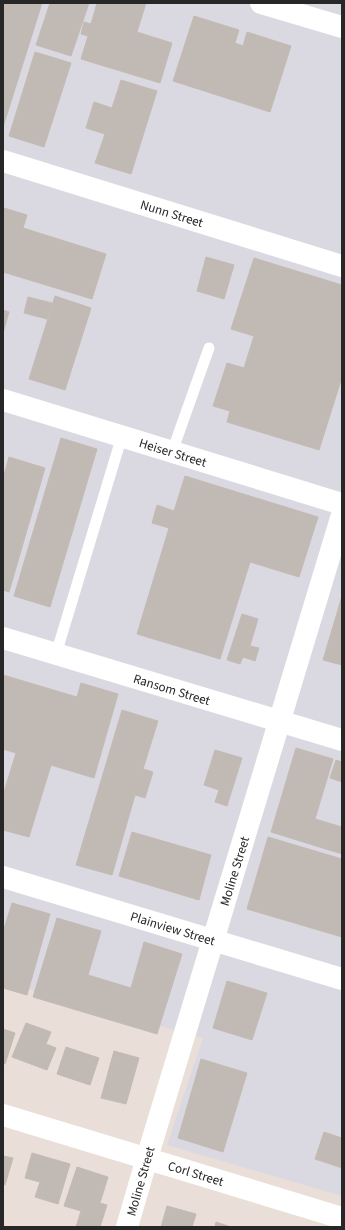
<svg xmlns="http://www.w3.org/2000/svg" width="345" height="1230" font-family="'Source Sans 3',sans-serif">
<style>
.industrial{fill:#dad9e1}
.building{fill:#c1bab4;stroke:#c4bab3}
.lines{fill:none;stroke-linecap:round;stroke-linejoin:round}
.lane{stroke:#fff;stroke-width:11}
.street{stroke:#fff;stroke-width:22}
.labels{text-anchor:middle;stroke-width:4;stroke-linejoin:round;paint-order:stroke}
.street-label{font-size:13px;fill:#272727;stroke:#fff}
</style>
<rect width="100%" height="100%" fill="#e9ded8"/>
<path class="industrial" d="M3,3h339v1193l-175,-51 36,-107 -200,-56z"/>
<path class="building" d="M3,3h39l-39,124z
M50,3h39l-18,53 -35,-11z
M97,3h49l-9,29 35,11 -12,40 -79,-24 7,-23 -7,-2 3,-12 7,2z
M194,16l45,14 -4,13 8,3 4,-14 44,14 -21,66 -97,-31z
M35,52l36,11 -27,84 -35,-11z
M121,80l36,11 -26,83 -36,-11 10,-29 -19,-6 8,-26 18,6z
M4,208l23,7 -4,13 83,26 -14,45 -89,-27z
M206,257l28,8 -10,34 -27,-8z
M254,258l88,27v92l-23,73 -92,-28 3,-11 -17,-5 14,-43 17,5 10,-32 -23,-7z
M55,296l36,12 -26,82 -36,-11z
M28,297l24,6 -5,16 -23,-6z
M3,310l6,2 -6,21z
M61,438l36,11 -47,158 -36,-11z
M9,457l36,11 -36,124 -6,-2v-111z
M185,476l133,41 -19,60 -49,-15 -30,97 -83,-25 32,-106 -17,-5 5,-18 17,6z
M342,596v69l-19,-5z
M242,614l16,5 -8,27 9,2 -4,13 -12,-4 -3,7 -13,-4z
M3,675l74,22 4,-14 37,11 -24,84 -43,-13 -22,72 -26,-7v-35l13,-42 -13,-4z
M122,710l36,11 -15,48 10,3 -8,26 -10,-3 -23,80 -36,-10z
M296,748l37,11 -18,60 27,8v27l-71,-22z
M215,750l27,8 -15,48 -12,-4 4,-12 -15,-5z
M336,760l6,2v20l-12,-4z
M132,832l79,23 -12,45 -80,-24z
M268,837l74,22v78l-95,-28z
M12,903l38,11 -23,81 -24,-7v-56z
M57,918l44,13 -13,44 43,13 13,-46 38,12 -25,80 -124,-37z
M227,981l40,12 -15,47 -39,-12z
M26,1023l25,9 -5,12 10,4 -9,22 -35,-13z
M3,1029l12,4 -10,31 -2,-1z
M66,1047l33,11 -9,27 -33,-11z
M114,1051l25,7 -13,46 -25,-6z
M201,1059l46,14 -24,79 -45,-14z
M324,1132l18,6v30l-27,-9z
M32,1153l38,11 -12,40 -23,-7 5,-15 -15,-4z
M3,1156l10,2 -8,27 -2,-1z
M77,1167l31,10 -8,26 7,2 -7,22h-24l5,-16 -17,-5z
M167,1206l29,8 -4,13h-31z
M216,1222l15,5h-16z"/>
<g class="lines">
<path class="lane" d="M172,452l37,-104
M56,654l66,-218"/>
<path class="street" d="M261,3l81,24
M3,161l339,105
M3,400l339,104
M3,638l339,102
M3,877l339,102
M3,1115l339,103
M127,1227l20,-69 195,-643"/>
</g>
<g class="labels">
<g class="street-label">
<text transform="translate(172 213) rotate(17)" y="5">Nunn Street</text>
<text transform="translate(173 452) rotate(17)" y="5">Heiser Street</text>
<text transform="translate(172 689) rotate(17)" y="5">Ransom Street</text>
<text transform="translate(234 871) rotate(-73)" y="5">Moline Street</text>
<text transform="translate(173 928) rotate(17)" y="5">Plainview Street</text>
<text transform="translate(196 1173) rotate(17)" y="5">Corl Street</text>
<text transform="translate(140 1181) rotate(-74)" y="5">Moline Street</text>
</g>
</g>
<rect width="345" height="1230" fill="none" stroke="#272727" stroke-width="8"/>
</svg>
